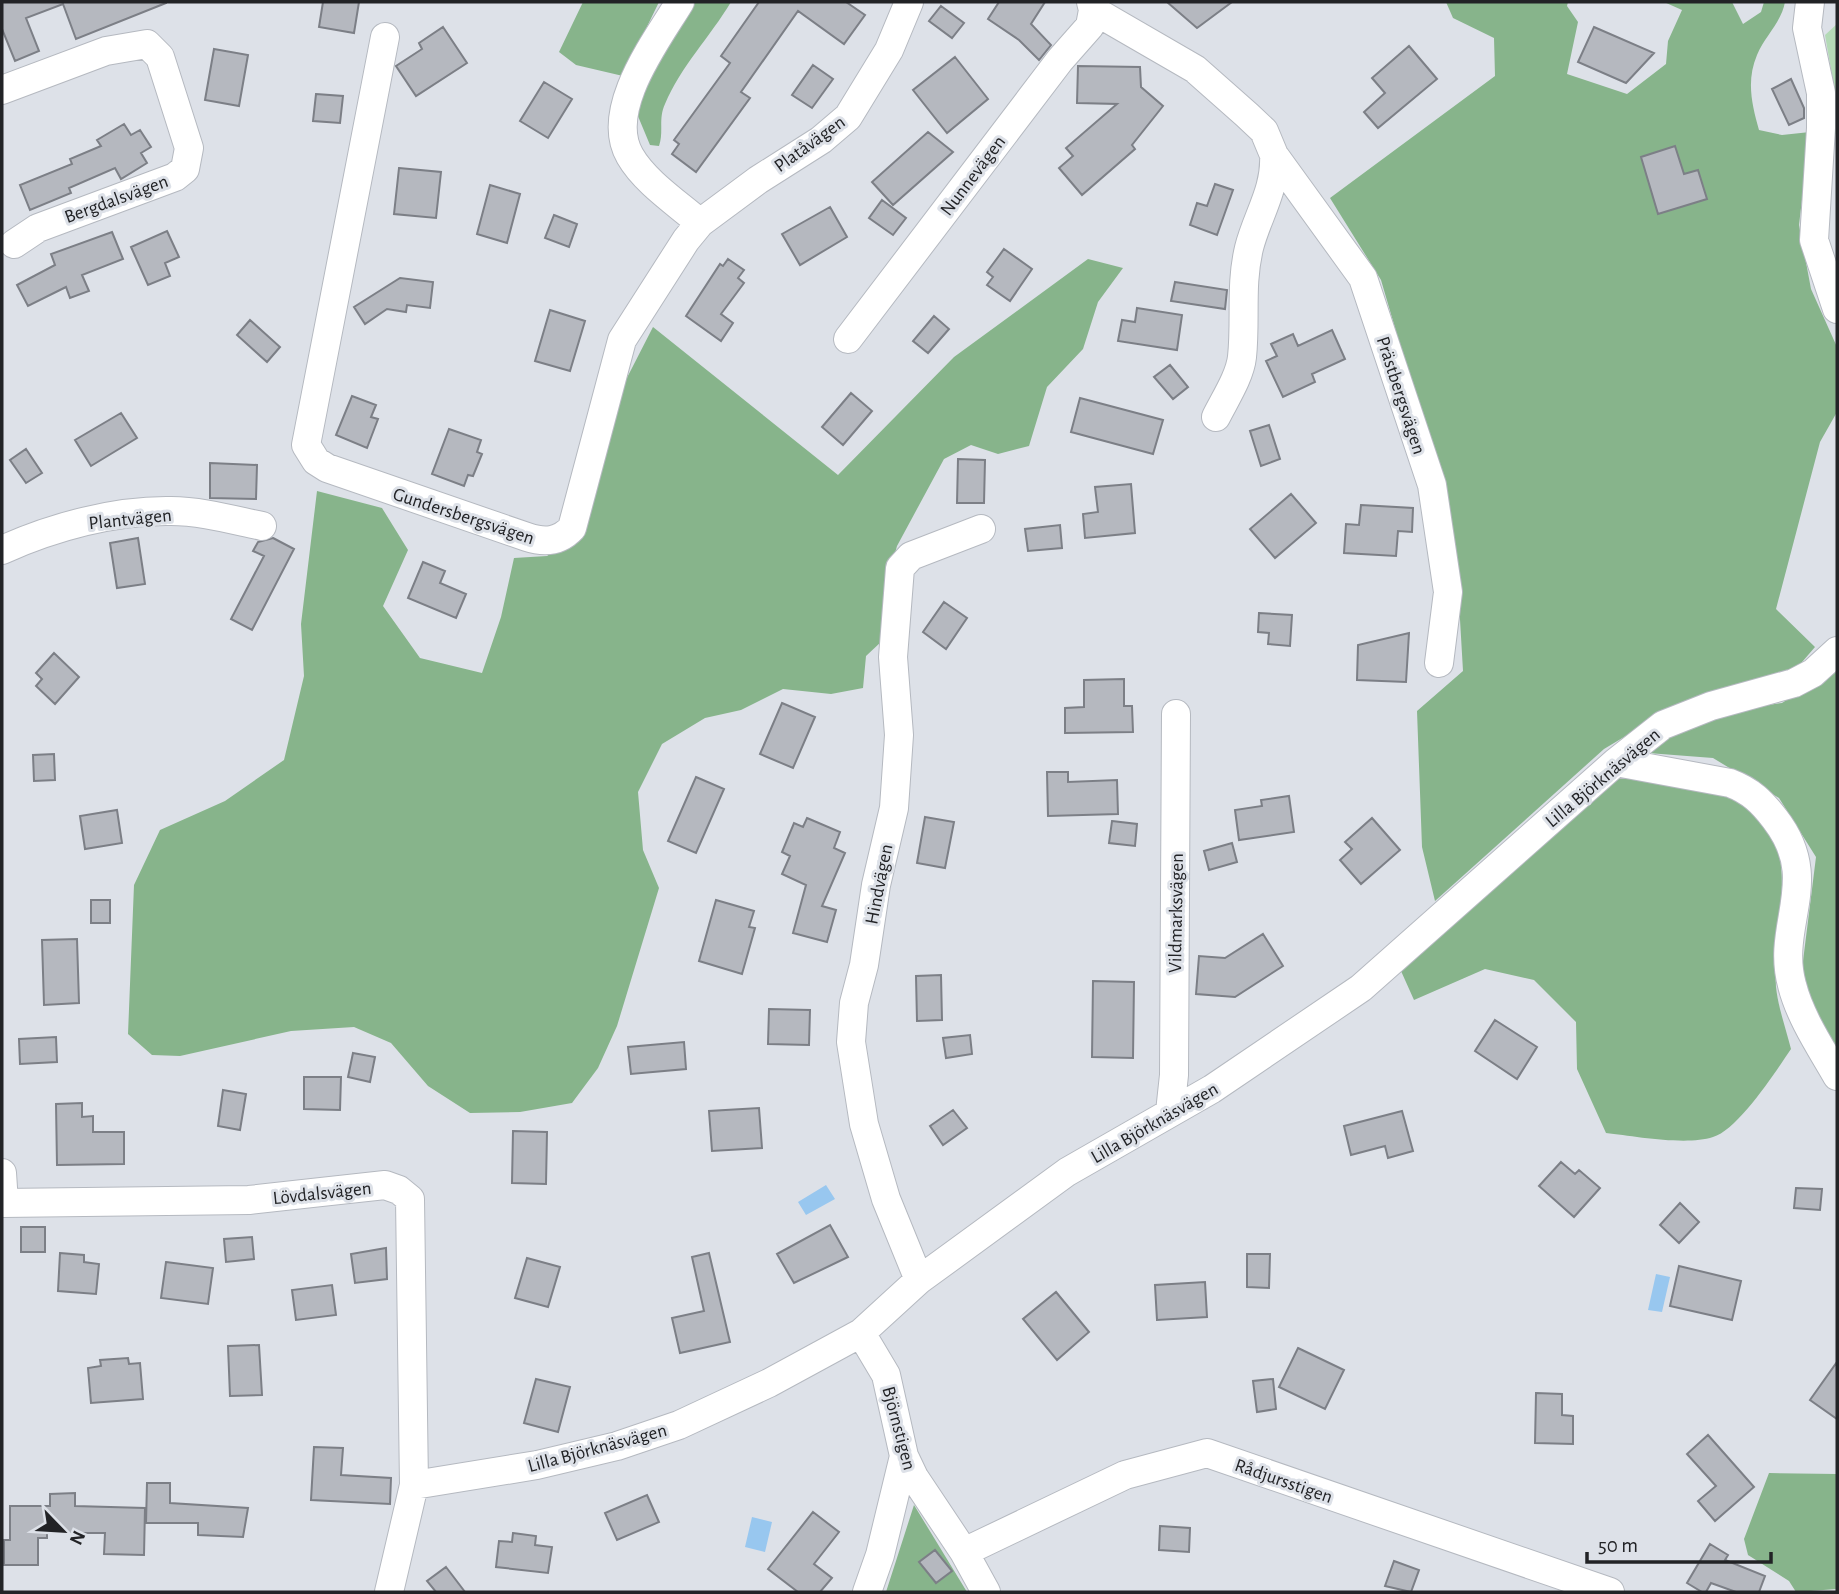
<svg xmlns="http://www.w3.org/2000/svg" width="1839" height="1594" font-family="'Alegreya Sans',sans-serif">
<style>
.green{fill:#b4dab6}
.forest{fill:#87b48b}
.water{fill:#98c7ef}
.building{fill:#b5b8bf;stroke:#7c7f86;stroke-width:2}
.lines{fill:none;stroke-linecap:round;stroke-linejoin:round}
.minor-casing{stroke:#b5b9c0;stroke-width:30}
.minor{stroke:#fff;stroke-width:28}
.labels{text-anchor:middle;stroke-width:6;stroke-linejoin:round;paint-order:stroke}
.street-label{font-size:19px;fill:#222326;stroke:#dde1e8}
</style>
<rect width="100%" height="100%" fill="#dde1e8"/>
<path class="green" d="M1837,24v111l-6,-4 2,-50 -8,-46z"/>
<path class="forest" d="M583,2h76l-36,74 -47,-11 -17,-13z
M691,2h40c-21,35 -50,64 -66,102 -7,15 -1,28 -6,42l-9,-1 -15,-36 7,-27z
M1446,2h122l-1,4 11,16 -11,52 60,20 39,-30 2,-23 14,-31 -18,-8h68l11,22 18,-12 3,-10h21c-4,21 -20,34 -28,53 -11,26 -5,50 2,75l23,5 28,-3 -11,93 12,64 26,58v65l-17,30 -44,167 39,38 -25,29 -136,43 -50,30 -169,152 -13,-54 -5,-136 46,-40 -5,-86 -18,-103 -59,-202 -51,-82 165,-122 -1,-38 -41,-20z
M1088,259l35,9 -25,34 -15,47 -36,38 -18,59 -31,8 -27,-9 -27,14 -47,87 -13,47 -2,48 -16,15 -3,32 -32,6 -48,-5 -42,21 -36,8 -43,26 -24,48 5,58 16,38 -42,138 -19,42 -26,35 -52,9 -50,1 -42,-27 -37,-43 -37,-16 -63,4 -111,25 -28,-1 -24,-21 6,-149 26,-55 65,-29 59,-41 20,-84 -3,-52 16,-133 65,17 26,42 -25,56 37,52 62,15 19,-56 13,-59 33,-2 19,-13 46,-136 41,-80 185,148 116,-118z
M1837,663v399l-18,-36 -17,-57 14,-112 -37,-59 -66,-40 -65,-5 20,-19 45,-21 69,-10 47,-31z
M1621,776c35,7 75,10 109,21 81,27 42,128 46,190 2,20 10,42 15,62 -15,22 -53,81 -78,88 -27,9 -79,-1 -107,-4l-29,-64 -1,-47 -42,-42 -49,-11 -71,31 -13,-29z
M1769,1473l68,1v115l-41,3 -7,-11 -41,-26 -4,-16z
M914,1505l53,87h-81z"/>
<path class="water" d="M826,1185l9,14 -29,16 -8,-13z
M1656,1274l14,3 -8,35 -14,-2z
M752,1517l20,5 -7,30 -20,-5z"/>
<path class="building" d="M2,2h164v1l-90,36 -13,-35 -37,14 13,33 -24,10 -13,-32z
M323,2h36l-5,31 -35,-6z
M759,2h87l19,13 -21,29 -46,-33 -57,81 9,6 -54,74 -24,-18 7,-10 -5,-4 56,-77 -9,-7z
M999,2h46l-14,22 20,21 -12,15 -20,-20 -31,-21z
M1167,2h65l-35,26z
M941,6l23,17 -12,15 -23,-17z
M443,27l24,36 -51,33 -20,-30 26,-17 -3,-6z
M1594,27l60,26 -28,30 -48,-21z
M1409,46l28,33 -59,49 -14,-16 21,-19 -13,-15z
M214,49l34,6 -9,51 -34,-6z
M955,57l33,42 -41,34 -34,-43z
M813,65l20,14 -21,29 -20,-13z
M1078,66l62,1 1,20 22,19 -31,39 3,4 -53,46 -23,-27 14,-12 -7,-8 51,-44 -40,-1z
M1791,79l13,29v10l-15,7 -17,-36z
M544,82l28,17 -24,39 -28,-17z
M316,94l27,2 -3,27 -27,-2z
M124,124l7,11 9,-5 11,17 -10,6 6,10 -26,16 -6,-11 -46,20 2,5 -41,17 -10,-25 52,-21 -2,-5 31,-13 -4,-6z
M928,132l25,20 -60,53 -21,-23z
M1675,146l9,28 14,-4 9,29 -49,15 -17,-57z
M399,168l42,4 -5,46 -42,-4z
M1215,184l18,6 -16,45 -27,-10 7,-22 10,3z
M490,185l30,9 -13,49 -30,-9z
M882,200l24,18 -13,17 -24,-17z
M830,207l17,30 -47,28 -18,-31z
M554,215l23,9 -8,23 -24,-9z
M167,231l12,26 -14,6 5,13 -22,9 -17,-38z
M112,232l11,27 -41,16 7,16 -19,7 -4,-11 -38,19 -11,-21 38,-20 -4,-11z
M1004,249l28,20 -22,32 -23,-16 6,-8 -6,-5z
M728,259l16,11 -6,8 6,5 -23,31 12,9 -12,18 -35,-25 34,-52 3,2z
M400,278l33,4 -3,26 -23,-3 -1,7 -19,-3 -22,15 -11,-17z
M1175,282l52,8 -2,19 -54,-8z
M1137,308l45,7 -5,35 -59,-9 4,-21 13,2z
M550,310l35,11 -15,50 -35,-10z
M934,316l15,13 -21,24 -15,-12z
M250,320l30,27 -13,15 -30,-27z
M1332,330l13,29 -33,15 3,8 -32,15 -17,-36 11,-5 -6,-12 22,-10 5,12z
M1170,365l18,22 -15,12 -19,-22z
M851,393l21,18 -29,34 -21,-18z
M352,396l24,9 -5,12 7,2 -11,29 -31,-13z
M1080,398l83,22 -10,34 -82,-22z
M121,413l16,25 -46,28 -16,-26z
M1269,425l11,34 -19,7 -11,-35z
M449,429l32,11 -4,12 5,2 -9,22 -5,-1 -4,11 -32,-12z
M26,449l16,24 -16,10 -16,-23z
M958,459l27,1 -1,43h-27z
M210,463l47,2 -1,34 -46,-1z
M1131,484l4,49 -50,5 -2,-24 15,-2 -3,-25z
M1291,494l25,29 -41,35 -25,-29z
M1361,505l52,3 -1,24 -14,-1 -2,25 -52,-3 2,-29 13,1z
M1060,525l2,23 -34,3 -3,-22z
M138,538l7,46 -28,4 -7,-45z
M273,538l21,11 -42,81 -21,-11 33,-63 -11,-5 5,-9z
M423,562l22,9 -5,12 26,11 -10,24 -48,-20z
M944,602l23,16 -21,31 -23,-17z
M1259,613l33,2 -2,31 -22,-2 1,-11 -11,-1z
M1409,633l-3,49 -49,-2 1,-35z
M54,653l25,24 -24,27 -19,-18 6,-7 -6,-6z
M1124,679v27h8l1,26 -68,1v-25l19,-1v-27z
M782,703l33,14 -22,51 -33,-14z
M54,754l1,26 -21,1 -1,-26z
M1047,772h21v10l49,-2 1,34 -70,2z
M696,777l28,12 -28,64 -28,-12z
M1289,796l5,36 -55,8 -4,-30 27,-4 -1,-6z
M117,810l5,33 -37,6 -5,-33z
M925,817l29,5 -9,46 -28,-5z
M807,818l33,14 -6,16 11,5 -23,53 14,4 -9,32 -34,-9 13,-48 -24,-11 8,-18 -8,-4 12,-29 9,4z
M1372,818l28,32 -39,34 -21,-24 12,-11 -7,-7z
M1112,821l25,3 -2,22 -26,-3z
M1232,843l5,19 -28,8 -5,-19z
M91,900h19v23h-19z
M716,900l38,11 -5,16 6,1 -13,46 -43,-13z
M1263,934l20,32 -48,31 -39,-3 3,-38 26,2z
M77,939l2,64 -35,2 -2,-65z
M941,975l1,45 -25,1 -1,-45z
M1093,981l41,1 -1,76 -41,-1z
M769,1009l41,1 -1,35 -41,-1z
M1495,1020l42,27 -20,32 -42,-28z
M970,1035l2,19 -26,4 -3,-20z
M56,1037l1,25 -37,2 -1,-25z
M684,1042l2,27 -55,5 -3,-27z
M353,1053l22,4 -5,25 -22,-5z
M304,1077h37l-1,33 -36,-1z
M223,1090l23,4 -6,36 -22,-4z
M82,1103v14l11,-1v16h31v32l-67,1 -1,-61z
M759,1108l3,40 -50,3 -3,-40z
M953,1110l14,18 -24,17 -13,-19z
M1402,1111l11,40 -25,7 -3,-12 -34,9 -7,-29z
M513,1131l34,1 -1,52 -34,-1z
M1561,1162l14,12 4,-4 21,18 -26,29 -35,-31z
M1796,1188l26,1 -2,21 -26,-2z
M1680,1203l19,19 -20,21 -19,-18z
M830,1225l18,32 -54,26 -17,-29z
M21,1227h24v25h-24z
M252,1237l2,22 -28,3 -2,-23z
M386,1248l1,31 -32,4 -4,-29z
M60,1253l24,2v7l15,2 -3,30 -38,-3z
M709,1253l21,89 -50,11 -8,-35 32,-7 -12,-54z
M1247,1254h23l-1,34 -22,-1z
M527,1258l33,9 -12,40 -33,-9z
M166,1262l47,6 -5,36 -47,-6z
M1679,1266l62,15 -9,39 -62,-14z
M1205,1282l2,35 -50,3 -2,-35z
M332,1285l4,30 -40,5 -4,-30z
M1056,1292l33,40 -32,28 -34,-41z
M259,1345l3,50 -32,1 -2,-50z
M1298,1348l46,22 -19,39 -46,-22z
M128,1358l1,6 11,-1 3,36 -52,4 -3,-35 13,-2 -1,-6z
M1837,1362v57l-27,-19z
M536,1379l34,8 -12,45 -34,-9z
M1273,1379l3,30 -19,3 -4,-31z
M1536,1393l26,1v21l11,1v28l-38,-1z
M1708,1435l46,52 -39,34 -17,-20 18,-15 -29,-32z
M314,1447l29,1 -2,27 50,3 -1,26 -79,-4z
M147,1483h23v20l78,5 -5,29 -45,-2v-12h-52z
M75,1493v13l70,2 -1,47 -40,-1 1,-21h-58v5h-9v27h-34v-25h6v-34h40v-12z
M647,1495l12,27 -42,18 -12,-27z
M813,1512l26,20 -25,32 18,14 -12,14h-22l-30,-23z
M1160,1526l30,2 -1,24 -30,-2z
M513,1533l23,3 -1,9 17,2 -4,26 -52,-6 3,-26 13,1z
M1710,1544l18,11 -3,5 40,16 -6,16h-23l-25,-9 -5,9h-4l-15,-9z
M935,1550l17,21 -16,12 -17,-21z
M1394,1561l25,9 -8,22 -26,-6z
M446,1567l19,25h-29l-9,-11z"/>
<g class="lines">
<g class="minor-casing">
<path id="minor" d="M1091,2l2,8 102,59 52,46 17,16 10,24 89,123 69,207 16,107 -9,71
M1810,2l-3,26 14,65v35l-7,112 23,69
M385,37l-79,408 10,16 11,7 200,69c18,6 32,5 45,-9l50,-188 64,-100 14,-17c-23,-20 -55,-41 -70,-67 -27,-46 27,-116 50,-154
M2,90l104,-39 41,-7 13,13 29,91 -4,21 -10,8 -137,51 -24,16
M700,223l58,-43 63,-40 27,-23 41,-67 20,-48
M848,339l212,-279 30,-34 3,-16
M1216,417c9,-18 24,-41 26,-60 4,-37 -2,-72 7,-109 8,-32 27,-58 25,-93
M2,550c51,-23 113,-40 169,-39 30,0 62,9 91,15
M1616,762l114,21c21,8 32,19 45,36 48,62 0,105 17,166 8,32 29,63 45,91
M1170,1112l4,-37 2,-361
M2,1173l2,30
M2,1203l247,-3 136,-15 14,5 11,9 4,286 -25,107
M919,1280l-33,-81 -22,-75 -13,-82 3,-39 10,-38 12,-80 18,-77 5,-73 -6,-78 7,-89 11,-12 70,-27
M861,1333l25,42 18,81 10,21 50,75 22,40
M414,1485l123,-20 80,-19 62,-21 90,-42 92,-50 58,-53 148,-108 145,-83 149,-101 255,-226 47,-37 48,-19 83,-23 19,-10 24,-22
M964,1552l161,-77 82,-22 403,139
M867,1592l13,-37 24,-99"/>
</g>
<use href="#minor" class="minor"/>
</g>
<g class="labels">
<g class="street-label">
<text transform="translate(809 143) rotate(-36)" y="7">Platåvägen</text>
<text transform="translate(972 175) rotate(-53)" y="7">Nunnevägen</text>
<text transform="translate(116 198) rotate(-20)" y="7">Bergdalsvägen</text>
<text transform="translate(1402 395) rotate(72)" y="7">Prästbergsvägen</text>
<text transform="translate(464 515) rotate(18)" y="7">Gundersbergsvägen</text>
<text transform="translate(130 518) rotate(-6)" y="7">Plantvägen</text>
<text transform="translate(1602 777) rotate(-40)" y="7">Lilla Björknäsvägen</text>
<text transform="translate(878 884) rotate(-79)" y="7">Hindvägen</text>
<text transform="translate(1175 913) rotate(-89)" y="7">Vildmarksvägen</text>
<text transform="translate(1154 1122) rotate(-30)" y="7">Lilla Björknäsvägen</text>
<text transform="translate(322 1192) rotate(-6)" y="7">Lövdalsvägen</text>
<text transform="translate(900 1428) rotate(75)" y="7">Björnstigen</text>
<text transform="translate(597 1447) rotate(-15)" y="7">Lilla Björknäsvägen</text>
<text transform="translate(1284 1480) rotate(19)" y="7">Rådjursstigen</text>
</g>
</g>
<rect width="1839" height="1594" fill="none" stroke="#222326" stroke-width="7"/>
<g transform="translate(63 1531) rotate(115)" stroke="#dde1e8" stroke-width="5" paint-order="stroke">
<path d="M0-5L12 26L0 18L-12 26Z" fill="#222326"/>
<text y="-10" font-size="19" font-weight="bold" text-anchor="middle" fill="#222326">N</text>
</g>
<path d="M1587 1552v10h184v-10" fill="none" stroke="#222326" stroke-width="3.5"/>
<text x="1598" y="1552" font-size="21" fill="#222326" stroke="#dde1e8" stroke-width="5" paint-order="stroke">50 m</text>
</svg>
